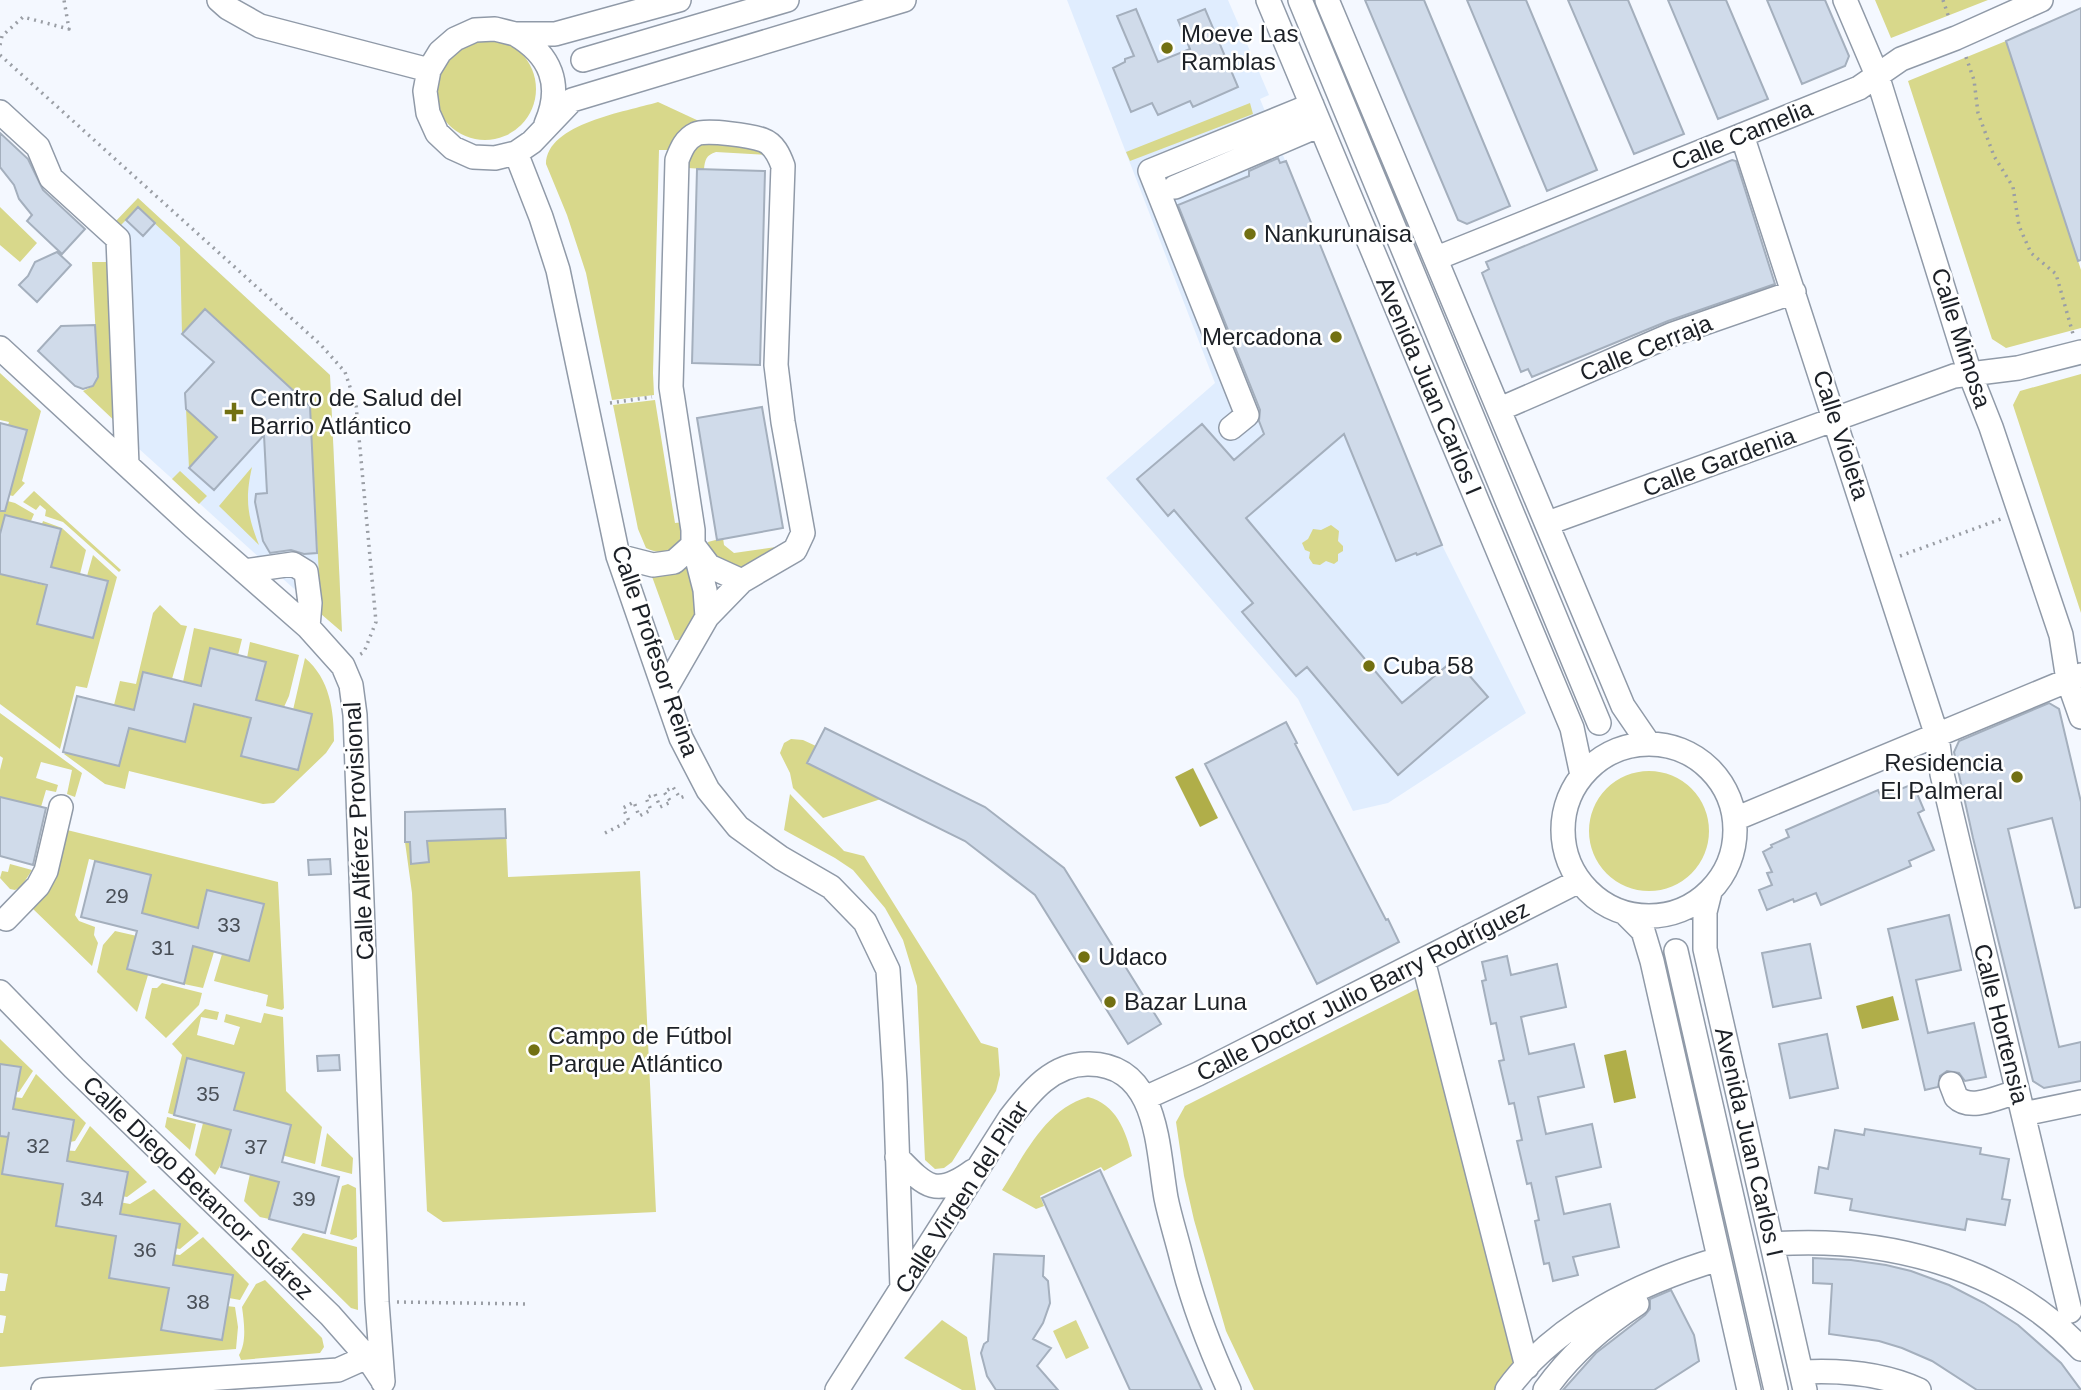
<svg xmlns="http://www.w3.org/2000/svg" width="2081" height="1390" font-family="Helvetica,sans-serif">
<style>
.built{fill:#e0edfe}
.green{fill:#d8d88b}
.water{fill:#b0ae49}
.building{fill:#d0dbea;stroke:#a4afbd;stroke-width:2}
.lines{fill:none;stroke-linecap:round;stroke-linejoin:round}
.minor-casing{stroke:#909aa8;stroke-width:26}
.path{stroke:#9a9ea5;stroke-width:3.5;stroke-dasharray:2 5;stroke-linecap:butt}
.minor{stroke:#fff;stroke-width:23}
.poi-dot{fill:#727012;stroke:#fff;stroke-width:2.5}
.labels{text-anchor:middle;stroke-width:5;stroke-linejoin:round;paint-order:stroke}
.number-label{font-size:21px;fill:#494f57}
.poi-label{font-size:24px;fill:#1c2026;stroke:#fff;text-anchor:start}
.street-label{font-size:24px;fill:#1c2026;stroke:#fff}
</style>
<rect width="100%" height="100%" fill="#f4f8ff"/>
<path class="built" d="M1067,0h161l41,95 -9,4 182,446 84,168 -138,90 -35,8 -55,-112 -192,-221 109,-95z
M138,198l192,177 12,257 -204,-184 -10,-215 -13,-11z"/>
<path class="green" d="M1875,0h113l-97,38z
M434 89a51 51 0 1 1 102 0a51 51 0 1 1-102 0Z
M2006,41l75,229v58l-75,20 -14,-9 -84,-258z
M658,102l43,20 -28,28h-14l-6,223 1,22 -42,5 -26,-127 -19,-58 -21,-51c1,-41 80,-52 112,-62z
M1250,103l3,11 -123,47 -4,-9z
M701,141l47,2 20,12 -52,-3c-10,3 -11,8 -12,17l-16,-1v-13z
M138,198l192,177 12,257 -21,-18 -11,-208 -105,-97 -23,25 -2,-87 -42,-39 -18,18 -5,-4z
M0,207l37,36 -17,19 -20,-17z
M92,262h21l7,164 -37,-35 10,-5 5,-9z
M0,373l41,38 -19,70 3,2 -12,13 -13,-3 12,-7 5,-18 -9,-3 14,-16 5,-19 -19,-5 1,-3 -9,-2z
M2081,374v239l-68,-208 7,-14z
M655,400l20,123 9,-1c0,22 -15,38 -38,26l-8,-19 -25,-124z
M186,409l31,28 -28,31z
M252,467c-7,32 -5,48 7,78l-40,-39z
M180,471l27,25 -8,8 -27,-25z
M34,491l87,79 -2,2 -56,-50 -18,-6 1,-6 -6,-5 -4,5 -13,-8z
M0,499l15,4 19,11 -3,7 -26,-6 -5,19z
M43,521l19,7 24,22 -6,24 -37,-9 5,-19 9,1 4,-17 -19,-6z
M1331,525l8,6 -1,10 5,5v5l-5,3v7l-4,3 -8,-3 -6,4 -7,-1 -4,-6 1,-6 -5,-2 -3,-7 6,-4 5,-10 8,1z
M723,538l1,7 10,8 56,-8 -48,28 -33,-20 -1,-11z
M93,555l24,22 -30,111 -11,-2 -16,63 -60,-45v-130l55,14 -13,17 -5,19 50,-48z
M688,562l6,5 3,45 -18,28h-4l-25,-69z
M160,605l21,20 6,1 -15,53 -29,-7 -4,18 3,22 -28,-7 6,-24 16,3 17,-71z
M194,628l48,11 -4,16 -28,-7 -5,18 9,3 -6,19 -25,-6z
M250,642l49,13 -10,41 -5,11 -36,-9 5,-20 8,2 5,-17 -19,-5z
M305,658c25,21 29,53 29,83l-8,12 -52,50 -11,1 -134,-33 -4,18 -20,-5 -41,-30 56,-28 65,16 4,-18 -8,-2 5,-20 74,19 -14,17 -4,18 55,14 5,-18 -3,-22 9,2 4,-17 -19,-5z
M0,713l82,60 -7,24 -8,-3 5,-24 -31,-8 -5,16 22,7 -2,7 -10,-2 -5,17 -41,-10v-27l3,-12 -3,-2z
M791,739l12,1 13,6 -8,16 73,37 -58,19 -30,-30 -3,-15 -10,-20 4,-10z
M1589 831a60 60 0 1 1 120 0a60 60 0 1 1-120 0Z
M790,794l54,57 20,5 117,187 17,5 2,27 -4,16 -44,71 -8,6 -9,1 -10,-9 -8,-174 -14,-46 -18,-32 -32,-38 -18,-12 -51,-28z
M505,809l3,68 132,-6 16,341 -213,10 -16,-11 -15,-318 -7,-51v-30z
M67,830l211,52 6,126 -2,2 -16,-4 2,-11 -54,-14 8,-27 27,6 5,-18 -112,-29 -4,-21 9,1 4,-18 -62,-16 -14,56 4,6 16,6 -1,8 4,8 -6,23 -60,-58z
M10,864l22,6 -11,17 -6,3 -5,-1 -10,-11 2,-7 6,1z
M115,931l22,5 -9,33 20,6 -11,37 -40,-40 6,-27z
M185,944l29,8 -11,36 -19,-4z
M162,983l40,10 -3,12 -33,33 -21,-20 7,-30h5z
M1419,988l105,387 -10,15h-260l-28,-59 -32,-111 -10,-44 -8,-54 9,-16z
M205,1009l14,3 -2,8 -16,-3 -4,18 37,10 6,-18 -16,-5 2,-8 35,9 3,-10 19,4 3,74 36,36 -7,37 -41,-11 13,-10 4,-18 -66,-17 18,-35 -56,-14 -5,18 10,3 -14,18 -4,17 -6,-2 14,-58 -10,-11z
M0,1039l33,32 -14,21 -19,-3 20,-22 -20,-3z
M36,1074l50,49 -11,18 -5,1 4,-22 -73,-13 3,-11 18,2z
M1088,1097c28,7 38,34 44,59l-28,15 -3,-4 -61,29 4,10 -8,3 -34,-19c22,-34 43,-81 86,-93z
M167,1117l29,7 -6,26 -25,-23z
M203,1123l36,9 -24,43 -20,-20z
M90,1126l57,56 -20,15 -29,-5 26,2 3,-22 -68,-12 2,-10 14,1z
M0,1130l34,6 -31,38 85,14 -4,19 -24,-4 -4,23 85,14 -4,19 -24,-4 -4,23 84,14 -3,19 -25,-4 -4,23 61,10 4,-22 -18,-4 2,-10 25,3 3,20 -2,22 -236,18v-34h3l3,-17 -6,-1v-24h5l3,-17 -8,-1z
M327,1133l26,25 -1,16 -31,-8z
M250,1174l37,10 -5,20 -9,-2 -4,17 -9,-2 -16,-16z
M348,1184l8,4 1,49 -5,3 -22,-6 12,-48z
M154,1189l45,44 -19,16 -28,-5v-2l24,4 4,-22 -79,-14 2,-11 27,5z
M303,1233l54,14 1,63 -7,-2 -60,-59z
M203,1237l46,47 -9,16 -11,-2 4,-23 -78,-13 2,-10 23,3z
M265,1280l57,58 2,9 -4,6 -79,7 -2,-5c8,-13 5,-33 3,-48l14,-23z
M942,1320l25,17 9,53h-14l-58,-32z
M1076,1320l13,28 -23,11 -13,-28z"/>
<path class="water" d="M1193,768l25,50 -18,9 -25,-50z
M1893,996l6,24 -37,9 -6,-23z
M1626,1050l10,48 -22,5 -10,-48z"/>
<path class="building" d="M1365,0h59l86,206 -43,18 -9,-4z
M1467,0h59l71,170 -50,21z
M1568,0h60l56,134 -50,20z
M1668,0h58l42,99 -50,20z
M1767,0h58l24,56 -4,10 -43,18z
M2081,8v252l-3,1 -72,-220z
M1136,9l22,53 32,-13 -12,-29 27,-11 33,78 -45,20 -3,-6 -32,14 -6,-12 -21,9 -18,-44 12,-6v-3l9,-3 -17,-40z
M0,133l28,26 15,31 42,39 -23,25 -35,-33 5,-6 -13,-16 -5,-14 -14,-18z
M1278,158l2,5 6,-2 156,384 -25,10 -1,-2 -20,8 -52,-127 -98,84 156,185 53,-44 33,38 -90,78 -91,-108 -11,9 -54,-64 11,-9 -79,-93 -6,6 -31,-37 65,-55 32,36 30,-26 -5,-13 1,-11 -82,-205 71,-29v-5z
M1732,160l4,1 39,123 -107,37 -136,56 -4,-8 -7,3 -39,-99 7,-4 -3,-7z
M697,169l68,2 -5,194 -68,-2z
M138,207l17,16 -12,13 -17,-16z
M57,252l14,13 -34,37 -18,-17 9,-9 7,-14z
M205,309l105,97 7,147 -13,1 -13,-4 -21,3 -7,-12 -8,-39 1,-8 11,-1 -3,-58 -50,55 -25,-22 28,-31 -31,-28 -1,-16 29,-31 -32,-28z
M95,325l3,52 -5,9 -10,3 -8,-3 -37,-35 23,-25z
M762,407l21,121 -66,12 -20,-122z
M0,423l27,7 -22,81h-5z
M5,515l56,14 -10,38 57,14 -15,57 -56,-14 10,-39 -47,-11v-40z
M210,648l56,14 -10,38 56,14 -14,56 -57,-14 10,-38 -57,-14 -9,38 -56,-14 -10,38 -56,-14 14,-56 57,14 9,-38 58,14z
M2049,703l10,6 22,93v105l-6,1 -23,-90 -44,11 51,218 22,-5v39l-37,7 -11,-7 -60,-243 -19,-86 5,-11z
M1286,722l11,21 -2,1 91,176 2,-1 11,23 -82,42 -112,-220z
M825,728l160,79 79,61 97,156 -33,20 -93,-149 -70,-54 -158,-78z
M1913,784l11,26 -6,3 16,37 -25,11 2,5 -90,39 -5,-12 -22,9 -1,-3 -26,11 -8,-20 13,-5 -5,-12 5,-1 -9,-20 9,-5 -1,-2 18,-8 -3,-7 92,-40 3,7z
M0,797l46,11 -13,57 -33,-9z
M505,809l1,29 -79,3 2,21 -18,2 -1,-22h-5v-30z
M330,859l1,15 -22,1 -1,-15z
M95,861l56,14 -9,38 56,15 9,-38 57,14 -15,57 -56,-15 -9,38 -57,-15 10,-38 -56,-14z
M1949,915l12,55 -45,10 12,53 46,-10 12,54 -21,4 -6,-8 -12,-2 -7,5 -2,11 -13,3 -37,-161z
M1810,944l11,54 -48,9 -11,-54z
M1507,956l4,19 46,-11 9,43 -45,10 8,37 45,-10 10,43 -46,10 4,19 4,18 46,-10 9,43 -45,10 8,37 46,-10 9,43 -46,10 5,18 -25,6 -4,-18 -5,1 -9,-43 4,-1 -4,-19 -4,-18 -4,1 -10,-43 5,-1 -8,-37 -5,1 -10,-43 5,-1 -4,-18 -4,-19 -5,1 -9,-43 4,-1 -4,-18z
M1827,1034l11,54 -48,10 -11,-54z
M339,1055l1,15 -22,1 -1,-15z
M187,1058l57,15 -10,37 57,15 -9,37 57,15 -14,56 -56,-14 10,-37 -58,-15 10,-37 -57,-15z
M0,1064l21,3 -8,42 61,11 -7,41 61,11 -8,42 60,10 -7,41 60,10 -11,65 -61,-10 8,-42 -60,-10 7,-42 -60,-10 7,-42 -61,-10 7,-42 -1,5 -8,-1z
M1865,1129l116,19 -1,6 29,5 -7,40 8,1 -5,25 -38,-6 -2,11 -115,-20 2,-11 -37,-6 4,-26 9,2 7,-39 29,5z
M1100,1170l102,220h-72l-88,-192z
M994,1254l50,2 -1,20 5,5 2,22 -7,20 -10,16 18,9 -14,18 21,24h-62l-9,-14 -6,-23 3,-9 4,-3z
M1813,1258l38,2 35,5 25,6 38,14 35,18 34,22 43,38 20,27h-104l-45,-29 -30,-13 -23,-7 -50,-7 3,-50 -19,-1z
M1671,1290l23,45 5,26 -45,29h-91l33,-37 49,-38 5,-6v-10z"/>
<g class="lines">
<g class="minor-casing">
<path id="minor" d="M219,0l9,8 32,18 169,44
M679,0l-124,34h-40l-20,-5 -20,1 -20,9 -15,13 -11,18 -4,21 3,22 9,20 16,15 20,9 22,1 21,-5 16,-11 40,-42 332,-100
M1268,0l304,728 10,47
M1300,0l299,723
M1327,0l296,706 26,38
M1845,0l32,75 93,299 21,53 70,208 7,45 13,37
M515,34c36,21 48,51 31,90
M583,60l204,-60
M0,112l38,35 13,31 67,61 9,226
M1742,135l195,601 5,38 128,537
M516,153l25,64 17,53 60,286 63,182 27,52 30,37 43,31 50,29 34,35 23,48 7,112 7,206
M1175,187l145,-62
M1437,258l422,-170 42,-29 55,-21 85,-38
M0,348l193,178 115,101 35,39 8,19 4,30 22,587 6,80
M1500,409l173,-75 121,-42
M1231,428l16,-13 -97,-244 162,-66
M1548,523l406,-147 64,-8 63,-16
M695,551l10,39 2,27
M618,556l35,9 21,-3 19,-17v-15l-22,-143 6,-227c4,-10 8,-21 19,-26 10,-5 56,2 67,6 11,4 16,15 20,26l-7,199 7,57 20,111 -8,17 -53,31 -33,-15 -16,-21
M244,571l49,-7 13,8 4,31 -2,24
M665,690l42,-73 35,-36
M1563 830a86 86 0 1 1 172 0a86 86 0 1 1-172 0Z
M1735,819l346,-144
M1710,892l-5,20v37l100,441
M1626,914l17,17 9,30 97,429
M6,919l32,-33 8,-15 15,-64
M1676,951l100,439
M1423,960l104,407
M0,992l74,76 256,247 37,42 16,24
M1951,1084l5,13c15,15 44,-1 61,-5
M1145,1098l53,-24 381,-193
M2023,1114l58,-12
M897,1157c29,30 39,41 76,14
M1772,1244c110,-8 232,21 309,105
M1802,1372c39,-2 80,1 117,18
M43,1390l295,-20 29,-13
M837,1390l173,-272c20,-26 43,-55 79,-54 70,1 68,84 77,134 4,20 11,41 16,62 11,45 28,88 47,130
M1507,1390c48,-67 134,-108 212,-131
M1545,1390c24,-34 57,-63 92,-86"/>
</g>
<path class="path" d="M1943,0l6,18
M0,45l2,-9 21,-19 46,12 -5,-29
M0,55l321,290 24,27 11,33 20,217 -12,30 -5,3
M1966,57l8,23 4,33 16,43 19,31 6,39 12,27 25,21 17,60
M610,403l42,-6
M1900,556l101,-37
M605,833l24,-12 -6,-13 11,-6 5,14 12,-6 -5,-12 9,-4 5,13 11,-5 -7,-10 9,-5 7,11 8,-3
M397,1302l131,2"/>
<use href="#minor" class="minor"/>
</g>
<g class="poi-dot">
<circle cx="1167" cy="48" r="7"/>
<circle cx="1250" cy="234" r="7"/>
<circle cx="1336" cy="337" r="7"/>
<path d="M230.5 401.5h7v7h7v7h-7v7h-7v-7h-7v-7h7z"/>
<circle cx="1369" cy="666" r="7"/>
<circle cx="2017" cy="777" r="7"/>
<circle cx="1084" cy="957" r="7"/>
<circle cx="1110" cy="1002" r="7"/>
<circle cx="534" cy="1050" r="7"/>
</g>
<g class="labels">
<g class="number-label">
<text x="117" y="903">29</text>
<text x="229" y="932">33</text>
<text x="163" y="955">31</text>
<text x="208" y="1101">35</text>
<text x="38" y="1153">32</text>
<text x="256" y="1154">37</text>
<text x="92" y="1206">34</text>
<text x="304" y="1206">39</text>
<text x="145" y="1257">36</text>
<text x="198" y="1309">38</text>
</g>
<g class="poi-label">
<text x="1181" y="42">Moeve Las<tspan x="1181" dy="28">Ramblas</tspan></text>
<text x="1264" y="242">Nankurunaisa</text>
<text x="1322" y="345" text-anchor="end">Mercadona</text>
<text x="250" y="406">Centro de Salud del<tspan x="250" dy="28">Barrio Atlántico</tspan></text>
<text x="1383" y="674">Cuba 58</text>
<text x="2003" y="771" text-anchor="end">Residencia<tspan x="2003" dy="28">El Palmeral</tspan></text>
<text x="1098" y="965">Udaco</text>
<text x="1124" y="1010">Bazar Luna</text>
<text x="548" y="1044">Campo de Fútbol<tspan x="548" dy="28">Parque Atlántico</tspan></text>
</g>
<g class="street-label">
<text transform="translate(1742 135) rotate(-22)" y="8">Calle Camelia</text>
<text transform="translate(1961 338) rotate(72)" y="8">Calle Mimosa</text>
<text transform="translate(1646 348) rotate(-22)" y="8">Calle Cerraja</text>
<text transform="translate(1429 386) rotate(67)" y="8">Avenida Juan Carlos I</text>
<text transform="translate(1841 435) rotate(72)" y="8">Calle Violeta</text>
<text transform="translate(1719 462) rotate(-20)" y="8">Calle Gardenia</text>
<text transform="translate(655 651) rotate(71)" y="8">Calle Profesor Reina</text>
<text transform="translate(359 831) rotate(-93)" y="8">Calle Alférez Provisional</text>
<text transform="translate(1363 991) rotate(-27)" y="8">Calle Doctor Julio Barry Rodríguez</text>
<text transform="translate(2001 1024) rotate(76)" y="8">Calle Hortensia</text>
<text transform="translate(1749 1142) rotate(77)" y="8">Avenida Juan Carlos I</text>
<text transform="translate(198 1188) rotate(44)" y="8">Calle Diego Betancor Suárez</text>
<text transform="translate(962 1197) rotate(-57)" y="8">Calle Virgen del Pilar</text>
</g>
</g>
</svg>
